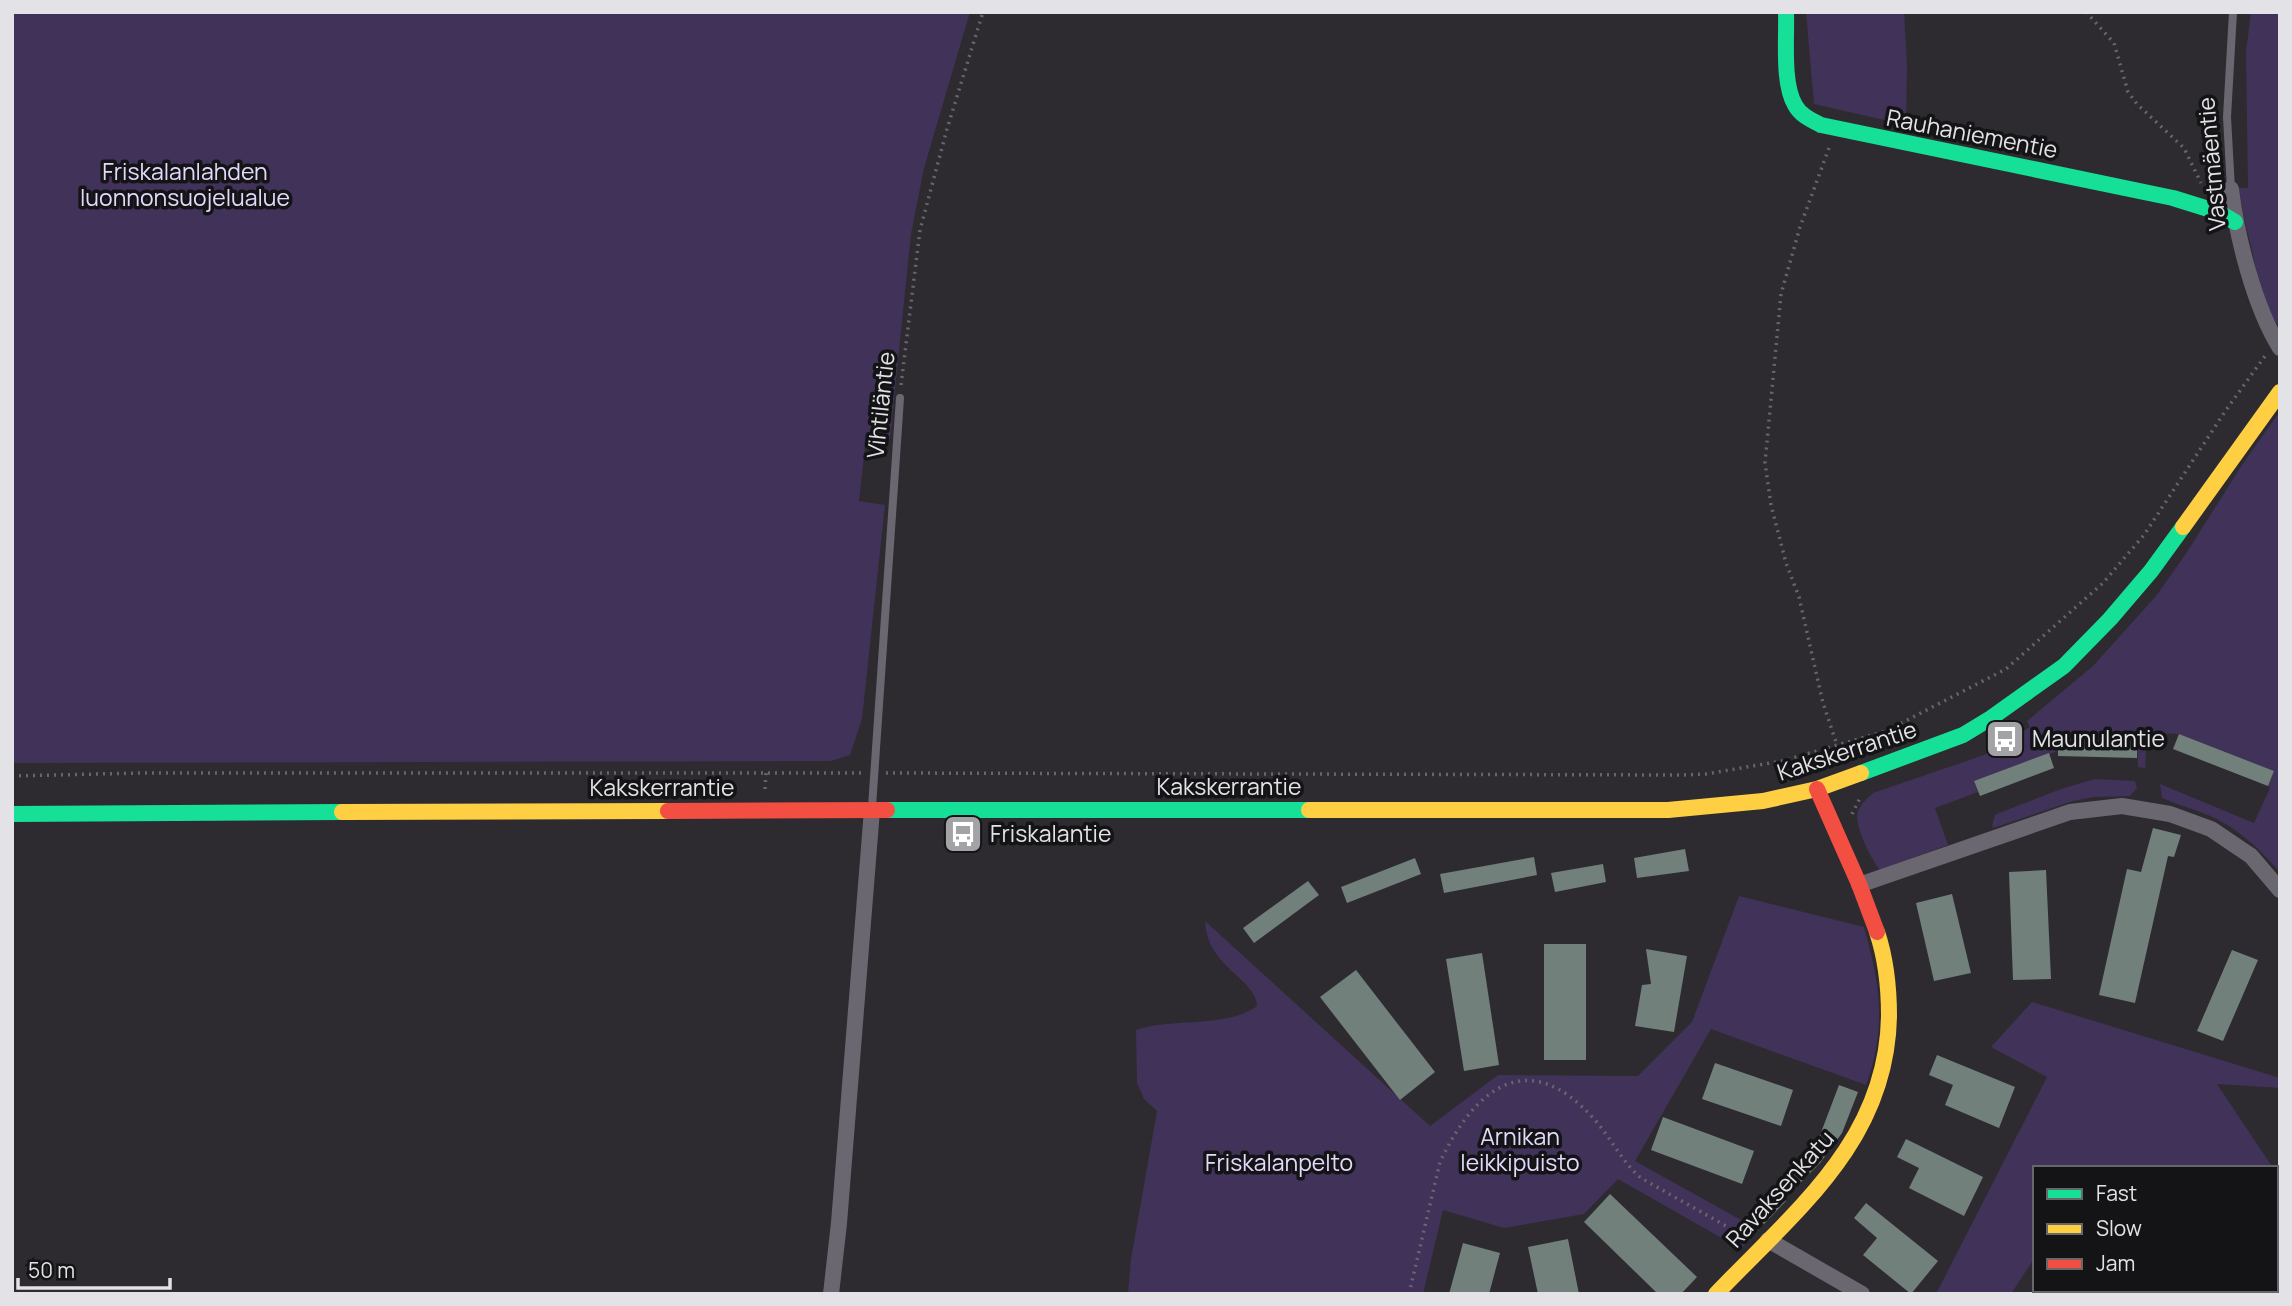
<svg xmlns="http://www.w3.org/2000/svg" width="2292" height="1306" font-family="Manrope,sans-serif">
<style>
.green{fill:#413259}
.building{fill:#71807b}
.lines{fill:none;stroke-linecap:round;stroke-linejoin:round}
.path{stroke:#68666c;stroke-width:3.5;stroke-dasharray:2 5;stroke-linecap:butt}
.lane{stroke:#6b6771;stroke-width:8}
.street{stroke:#6b6771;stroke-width:16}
.fast{stroke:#16e098;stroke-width:16}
.slow{stroke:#ffcf43;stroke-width:16}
.jam{stroke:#f24e42;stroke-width:16}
.labels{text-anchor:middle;stroke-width:7;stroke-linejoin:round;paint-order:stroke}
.street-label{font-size:23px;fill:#e3e2e6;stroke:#141416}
.park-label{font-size:23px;fill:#e4d9fc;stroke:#141416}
.poi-label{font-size:23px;fill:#e3e2e6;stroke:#141416;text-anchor:start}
</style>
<rect width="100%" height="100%" fill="#2d2b30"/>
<path class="green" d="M12,12h958l-46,156 -13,66 -21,204h-24l-7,63 26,4 -23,214 -12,36 -19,6 -819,2z
M1806,12h98l3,54 -1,59 -92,-21z
M2251,12h29v312h-3c-19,-22 -20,-55 -27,-82 -5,-18 -8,-35 -11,-54h9l-2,-136z
M2280,411v461c-19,-21 -39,-41 -65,-54 -17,-8 -35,-12 -53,-20l-2,-14 94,39 16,-35 -2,-2 6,-15 -95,-37 -32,-1 -2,35 -7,-1 -1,-25 -79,-3v12l-84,30 4,11 -43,16 13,37 -68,25c-9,-11 -27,-46 -22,-59 3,-8 10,-13 15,-18l111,-38 46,-28 -3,-6 66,-55 63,-70 29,-41 57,-90z
M2095,779l40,2 2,7 -7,8 -37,1 -20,4 -80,27 -1,-2 3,-11 4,-2 62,-24z
M1739,896l125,31c16,57 23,100 2,158l-155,-56 -76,132 124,69 -18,19 -123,-70 -34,35 -80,14 -61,-18 -20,84h-295l3,-35 26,-148 -13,-12 -7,-16 -1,-53c37,-13 89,-1 121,-24 -1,-28 -50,-38 -52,-85l225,205 68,-51 140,1 54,-54z
M2032,1002l248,76v10l-63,-4 56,84h-238v89l-24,37h-75l111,-217 -56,-30z
M2276,1172l4,5v117h-186l-6,-4h188z"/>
<path class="building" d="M2179,734l95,37 -6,15 -95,-37z
M2058,739l79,2v17l-79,-2z
M2049,753l5,15 -74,28 -6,-15z
M2153,828l28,7 -7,22 -6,-1 -33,147 -36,-8 28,-126 14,3z
M1685,849l4,22 -52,7 -3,-20z
M1534,857l3,18 -93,18 -4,-19z
M1415,858l6,16 -74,29 -6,-16z
M1603,864l3,18 -51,10 -4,-19z
M2046,870l5,109 -38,1 -4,-108z
M1308,881l11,14 -65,48 -11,-15z
M1952,894l19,79 -37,8 -18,-78z
M1544,944h42v116h-42z
M1646,949l41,7 -13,76 -39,-6 7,-41 9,-1z
M2232,950l26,10 -35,81 -26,-10z
M1482,953l17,112 -35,6 -18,-112z
M1356,970l79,102 -35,28 -80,-103z
M1937,1055l78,32 -16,41 -54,-23 8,-20 -24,-10z
M1715,1063l78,27 -12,36 -79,-27z
M1839,1085l19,7 -16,41 -22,30 -27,27 -12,-11 36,-36z
M1663,1117l91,34 -12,33 -91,-34z
M1906,1139l77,38 -19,39 -55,-28 10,-20 -22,-11z
M1774,1189l12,12 -22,23 -12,-11z
M1610,1194l87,83 -16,17h-23l-74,-72z
M1866,1203l72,58 -27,33 -48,-39 14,-17 -23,-20z
M1568,1239l11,55h-41l-10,-47z
M1463,1243l37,10 -11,41h-40z"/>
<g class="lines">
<path class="path" d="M2086,12l28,31 14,49 9,12 47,44 17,35
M1829,148l-29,79 -19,67 -16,169 6,42 15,58 13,34 24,106 14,42
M901,385l19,-155 27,-101 36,-117
M886,773l797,2 23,-1 76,-13 104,-30 120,-62 97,-86 41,-48 82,-125 39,-54
M12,776l128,-3h721
M765,789l1,-16
M1852,814l9,-18
M1409,1294l31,-132c35,-74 88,-117 154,-43 17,19 28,43 47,59l101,57"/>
<path class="lane" d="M2231,189l-4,-72 6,-105
M872,807l28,-409"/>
<path class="street" d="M2231,189c6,48 23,117 49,159
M1859,885l211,-73 52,-6 48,8 41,15 40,27 29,34
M1768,1240l94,54
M831,1294l8,-71 33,-413"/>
<path class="fast" d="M1786,12c1,26 -4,71 9,93 5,10 16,15 26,20l352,73 45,14 17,10
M1861,773l102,-38 28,-17 73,-52 46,-47 41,-48 32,-44
M887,810h422
M12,814l330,-2"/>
<path class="slow" d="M2183,527l97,-135
M1309,810h359l95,-9 54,-12 44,-16
M342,812l326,-1
M1716,1294c79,-83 171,-153 173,-278 0,-28 -3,-57 -12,-84"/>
<path class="jam" d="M1817,789l42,95 18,48
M668,811l219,-1"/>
</g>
<defs>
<g id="bus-square" transform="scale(2.0125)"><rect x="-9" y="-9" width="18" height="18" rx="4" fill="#a3a2a6" stroke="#141416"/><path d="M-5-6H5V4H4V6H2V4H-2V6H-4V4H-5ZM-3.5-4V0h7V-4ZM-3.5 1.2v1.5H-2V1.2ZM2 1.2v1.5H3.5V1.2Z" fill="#fff"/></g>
</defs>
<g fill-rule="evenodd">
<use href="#bus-square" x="2005" y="739"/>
<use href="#bus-square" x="963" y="834"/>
</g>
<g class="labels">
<g class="street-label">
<text transform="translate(1972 134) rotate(11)" y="8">Rauhaniementie</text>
<text transform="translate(2212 164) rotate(-95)" y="8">Vastmäentie</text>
<text transform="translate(881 405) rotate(-84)" y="8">Vihtiläntie</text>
<text transform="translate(1847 751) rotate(-18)" y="8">Kakskerrantie</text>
<text x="1229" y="795">Kakskerrantie</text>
<text x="662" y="796">Kakskerrantie</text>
<text transform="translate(1780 1189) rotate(-48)" y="8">Ravaksenkatu</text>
</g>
<g class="park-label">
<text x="185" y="180">Friskalanlahden<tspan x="185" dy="26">luonnonsuojelualue</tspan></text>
<text x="1520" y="1145">Arnikan<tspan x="1520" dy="26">leikkipuisto</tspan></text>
<text x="1279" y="1171">Friskalanpelto</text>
</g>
<g class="poi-label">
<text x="2032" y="747">Maunulantie</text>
<text x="990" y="842">Friskalantie</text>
</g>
</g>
<rect width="2292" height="1306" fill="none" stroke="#e3e2e6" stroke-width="28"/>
<rect x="2033" y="1166" width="245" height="126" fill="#141416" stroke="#676669" stroke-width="2"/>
<rect x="2047" y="1189" width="35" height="10" fill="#16e098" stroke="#676669" stroke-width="2"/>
<text x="2096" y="1201" font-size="21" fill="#e3e2e6">Fast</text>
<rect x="2047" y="1224" width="35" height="10" fill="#ffcf43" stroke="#676669" stroke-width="2"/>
<text x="2096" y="1236" font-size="21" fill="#e3e2e6">Slow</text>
<rect x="2047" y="1259" width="35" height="10" fill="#f24e42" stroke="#676669" stroke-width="2"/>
<text x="2096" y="1271" font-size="21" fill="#e3e2e6">Jam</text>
<path d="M18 1278v10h152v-10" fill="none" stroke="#e3e2e6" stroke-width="3.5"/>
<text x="28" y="1278" font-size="21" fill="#e3e2e6" stroke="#141416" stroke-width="5" paint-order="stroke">50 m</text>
</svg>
